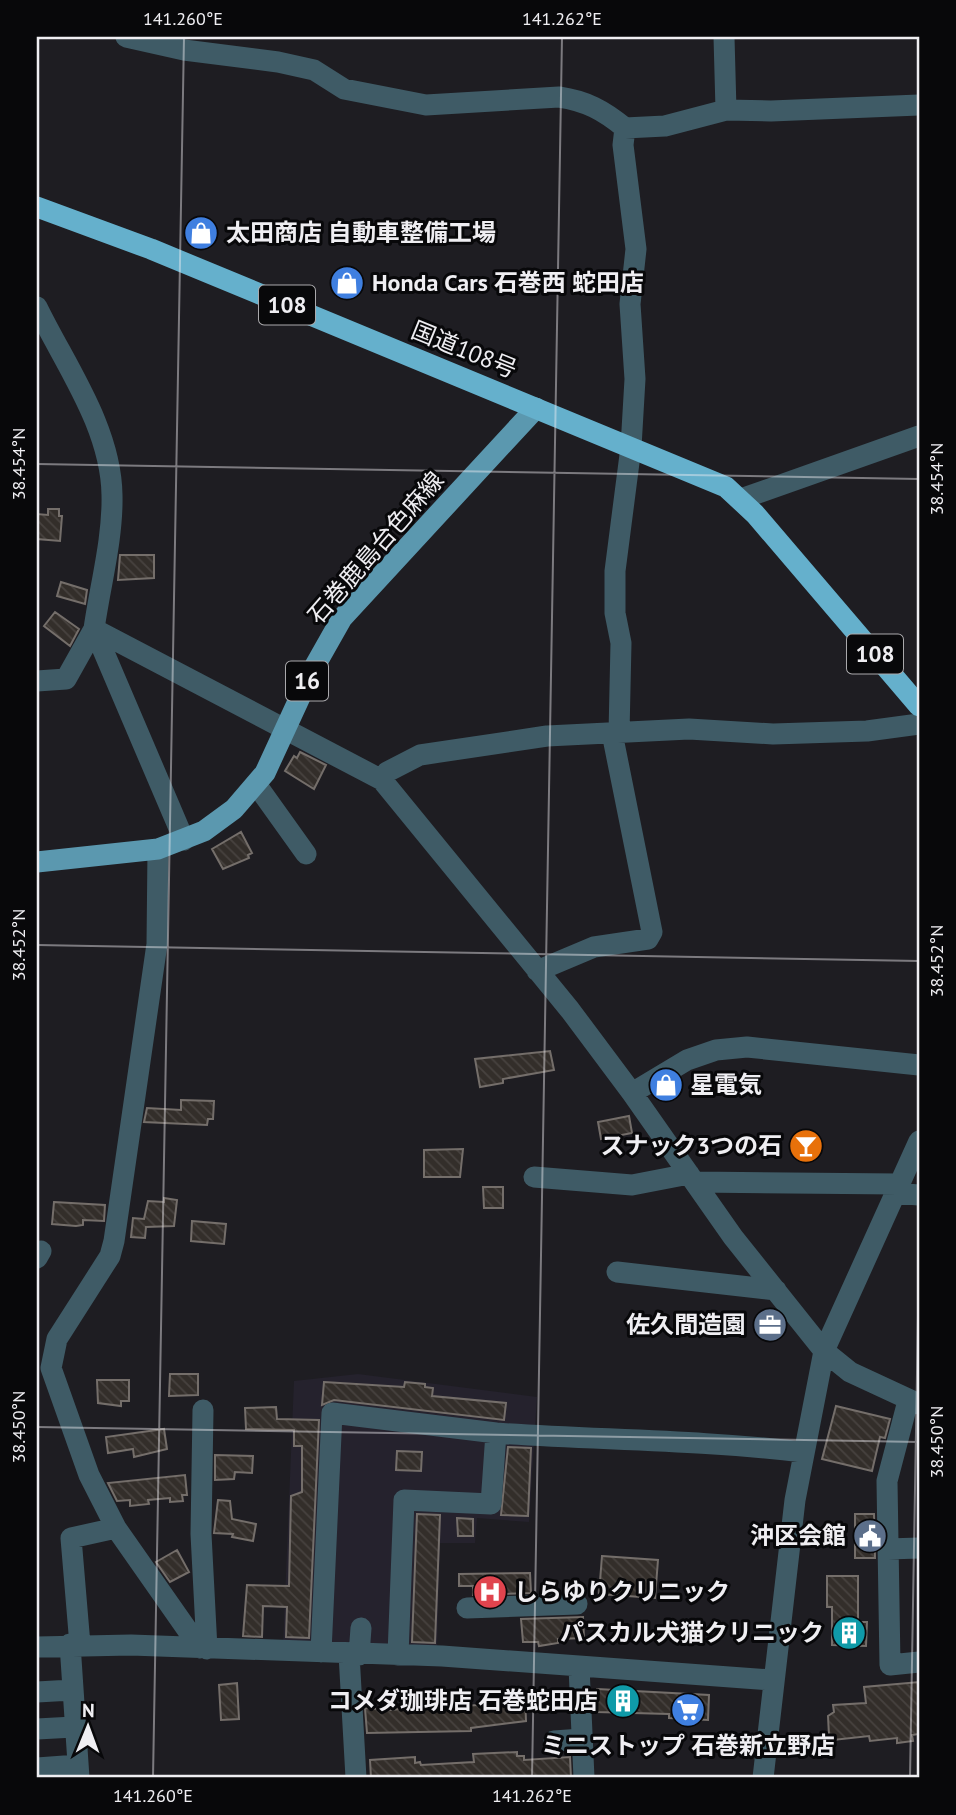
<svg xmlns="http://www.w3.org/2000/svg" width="956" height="1815" font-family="'PT Sans','Noto Sans JP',sans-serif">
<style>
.built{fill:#25222d}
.building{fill:url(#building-back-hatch);stroke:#746e6a;stroke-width:2}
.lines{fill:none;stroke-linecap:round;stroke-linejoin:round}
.minor{stroke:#3f5b66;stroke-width:21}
.major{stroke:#5b98af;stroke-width:21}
.highway{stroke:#65b0cc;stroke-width:21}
.ticks{fill:none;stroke:#efeef2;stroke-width:2;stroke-opacity:0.45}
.labels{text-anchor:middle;stroke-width:6;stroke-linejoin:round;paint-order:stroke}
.shield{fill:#08080a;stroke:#aaa9ac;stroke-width:2}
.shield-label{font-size:23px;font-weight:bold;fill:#efeef2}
.poi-label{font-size:24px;font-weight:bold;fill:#efeef2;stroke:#08080a;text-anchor:end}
.street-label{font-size:24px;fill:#efeef2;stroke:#08080a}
.neatline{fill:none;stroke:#efeef2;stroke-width:2.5}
.ticks-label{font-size:18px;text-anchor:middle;fill:#efeef2}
</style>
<defs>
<pattern id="building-back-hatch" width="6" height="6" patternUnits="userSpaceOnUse" patternTransform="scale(1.75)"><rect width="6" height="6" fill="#332e2a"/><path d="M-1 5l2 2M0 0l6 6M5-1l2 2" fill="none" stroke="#47423f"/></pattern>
</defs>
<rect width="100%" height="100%" fill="#1e1d22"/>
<path class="built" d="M358,1374l179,23 -8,125 -52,-4 -2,25h-35l-3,108 -154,-5 11,-265z"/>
<path class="building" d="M48,509h11v7h3l-2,25 -23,-2v-25l11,1z
M120,555h34v23l-36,2z
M61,582l26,8 -2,14 -28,-8z
M55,612l24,17 -9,17 -26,-20z
M300,752l26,13 -12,24 -29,-18 9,-15 3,2z
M241,832l11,21 -4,2 1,3 -26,11 -11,-20z
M550,1051l4,19 -51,9v4l-23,4 -5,-28z
M181,1100l33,1 -1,18h-5l-1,6 -63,-3 3,-14 34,2z
M629,1116l3,17 -31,6 -3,-17z
M463,1149l-3,28h-36v-27z
M483,1187h20v21h-19z
M164,1198l13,2 -3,26 -28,1 -1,11 -14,-1 2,-19 11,1 4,-18 16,1z
M54,1202l51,3 -1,16 -21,-1v5l-7,1 -24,-2z
M192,1221l34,3 -2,20 -33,-3z
M170,1374h28v21l-29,1z
M97,1380h32v21h-8v5l-23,-3z
M324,1382l80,5 1,-5 20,2v3l8,1 -1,8 74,7 -2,17 -170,-20 -12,5z
M836,1406l54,13 -5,19 -5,-1 -8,34 -50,-12z
M276,1407l1,12 42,1 -10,218 -23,-1 1,-30 -24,-1 -1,31 -19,-1 4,-51 42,1 2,-90 11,-4v-46h-8v-16l-48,-1 -1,-21z
M164,1429l3,20 -33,8 -1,-8 -25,4 -2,-16z
M508,1447l23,1 -3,68 -27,-1z
M397,1451l25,1 -1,19 -25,-1z
M215,1455l38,1 -1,17 -17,-1 -1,7 -19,1z
M185,1475l2,20h-5l1,6 -13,1v-4l-22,2 1,4 -19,2v-6l-13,1 -9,-18z
M218,1500l12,1 2,18 24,5 -3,17 -21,-4 1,-3 -19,-1z
M417,1514l23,1 -5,128 -23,-1z
M855,1514h19l1,44h-20z
M457,1518l16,1v17h-15z
M177,1550l12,22 -19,10 -14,-20z
M602,1556l56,4 -3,38 -56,-4z
M530,1573l1,20 -58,2v-9h-14v-12z
M827,1576h31v46h9l-1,24 -34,-1v-38h-5z
M583,1617l1,21 -26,1v4l-19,3 -1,-4h-15l-2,-23z
M919,1682v52l-7,1 1,6 -16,2v-5l-27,3 -1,-5 -36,4 -4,-4 -1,-20 6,-4 -1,-7 33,-2 -2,-16z
M237,1683l2,36 -18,1 -2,-35z
M597,1689l112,6 -1,25 -39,-2v-4l-72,-2z
M509,1696h16l1,25 -55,7v3l-104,2 -2,-25 27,2 42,-6 15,3 29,-2 32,-6z
M517,1752v4h7v4l46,-3 1,21h-200l-1,-18 45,-3v6l5,-1 1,3 53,-3 -1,-8z"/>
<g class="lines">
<path class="minor" d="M126,37l58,13 94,12 36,8 30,19 82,16 133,-8c27,4 44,13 66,31l40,-2 61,-16 45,1 148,-6
M724,37l2,73
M37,307c28,58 74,120 75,188 1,44 -12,91 -18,134l288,151 188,230 62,83 101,144 91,114 26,21 69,32
M741,499l178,-63
M94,629l90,211
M37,681l29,-2 28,-50
M619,733l2,-90 -6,-30v-42l16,-124 4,-68 -5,-75 6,-55 -13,-104 2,-17
M382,780l5,-8 33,-17 127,-19 142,-7 84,5 94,-3 52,-7
M256,784l50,70
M158,849l-1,95 -43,297 -4,15 -53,83 -6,29 38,107 27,53 84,120
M537,971l57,-24 54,-8 4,-7 -40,-199
M632,1093l55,-33 29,-10 31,-3 172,18
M534,1177l98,8 57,-11
M695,1182l203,2
M894,1193l25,2
M37,1258l4,-7
M617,1272l159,18
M908,1401l-21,80 3,184 29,-3
M203,1410l-2,124 6,115
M496,1433c103,7 205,7 307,19
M888,1549l31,-1
M467,1608l110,-4
M70,1644l9,134
M80,1645l-9,-107 45,-10
M37,1647l94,-2 311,11 330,24
M321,1652l11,-239 164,20 -5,71 -87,-4 -6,155
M349,1654l7,124
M359,1655l2,-27
M579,1667l5,111
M37,1692l35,-2
M37,1729l37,-2
M554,1741l28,-2
M37,1768l41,-3
M763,1778l32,-278 29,-149 95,-210"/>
<path class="major" d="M37,862l121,-13 46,-18 30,-22 31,-36 47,-102 30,-53 194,-210"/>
<path class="highway" d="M37,207l114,42 575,238 29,27 164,192"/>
</g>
<path class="ticks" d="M37,464l882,15M37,945l882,16M37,1427l882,15M153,1778l31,-1741M532,1778l30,-1741M910,1778l9,-520"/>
<defs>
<g id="shop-disc" transform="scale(1.75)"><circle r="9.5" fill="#3f7fe0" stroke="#08080a"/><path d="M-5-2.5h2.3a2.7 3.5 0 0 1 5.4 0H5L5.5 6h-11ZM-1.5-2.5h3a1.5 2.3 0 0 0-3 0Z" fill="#fff"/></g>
<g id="bar-disc" transform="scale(1.75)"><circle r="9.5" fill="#e8710a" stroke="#08080a"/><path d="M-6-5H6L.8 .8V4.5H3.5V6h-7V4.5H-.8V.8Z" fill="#fff"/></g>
<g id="office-disc" transform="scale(1.75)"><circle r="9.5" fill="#5c6f8a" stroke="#08080a"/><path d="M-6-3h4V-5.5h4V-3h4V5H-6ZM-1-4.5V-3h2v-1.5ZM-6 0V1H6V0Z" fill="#fff"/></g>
<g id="civic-disc" transform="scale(1.75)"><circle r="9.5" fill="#5c6f8a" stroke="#08080a"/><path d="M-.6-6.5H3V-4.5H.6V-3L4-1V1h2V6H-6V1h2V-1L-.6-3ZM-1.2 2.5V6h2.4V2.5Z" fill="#fff"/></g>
<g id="hospital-disc" transform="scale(1.75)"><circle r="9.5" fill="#e0444e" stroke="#08080a"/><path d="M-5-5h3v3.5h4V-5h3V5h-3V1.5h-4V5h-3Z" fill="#fff"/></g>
<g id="building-disc" transform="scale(1.75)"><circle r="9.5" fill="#0f9aa8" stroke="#08080a"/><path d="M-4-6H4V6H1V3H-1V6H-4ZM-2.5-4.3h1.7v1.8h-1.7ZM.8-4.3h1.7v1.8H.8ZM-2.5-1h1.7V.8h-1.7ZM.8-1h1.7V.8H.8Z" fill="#fff"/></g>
<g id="supermarket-disc" transform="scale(1.75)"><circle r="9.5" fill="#3f7fe0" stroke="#08080a"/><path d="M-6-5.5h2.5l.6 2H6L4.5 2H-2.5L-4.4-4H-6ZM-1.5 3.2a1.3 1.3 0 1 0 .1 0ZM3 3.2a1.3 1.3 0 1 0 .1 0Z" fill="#fff"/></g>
</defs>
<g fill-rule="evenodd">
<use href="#shop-disc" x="201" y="233"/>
<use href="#shop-disc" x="347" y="283"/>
<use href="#shop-disc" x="666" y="1085"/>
<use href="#bar-disc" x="806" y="1146"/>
<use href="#office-disc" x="770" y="1325"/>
<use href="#civic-disc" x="870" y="1536"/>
<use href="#hospital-disc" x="490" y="1592"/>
<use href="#building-disc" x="849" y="1633"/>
<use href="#building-disc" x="623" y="1701"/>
<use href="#supermarket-disc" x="688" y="1710"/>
</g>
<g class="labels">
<g class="shield">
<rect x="259" y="285.5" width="56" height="39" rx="5"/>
<rect x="847" y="634.5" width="56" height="39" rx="5"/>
<rect x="286" y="661.5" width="42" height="39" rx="5"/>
</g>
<g class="shield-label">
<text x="287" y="313">108</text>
<text x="875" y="662">108</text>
<text x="307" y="689">16</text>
</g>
<g class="poi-label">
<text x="226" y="241" text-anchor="start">太田商店 自動車整備工場</text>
<text x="372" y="291" text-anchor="start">Honda Cars 石巻西 蛇田店</text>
<text x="690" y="1093" text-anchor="start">星電気</text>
<text x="782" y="1154">スナック3つの石</text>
<text x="746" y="1333">佐久間造園</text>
<text x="846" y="1544">沖区会館</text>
<text x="514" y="1600" text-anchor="start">しらゆりクリニック</text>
<text x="824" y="1641">パスカル犬猫クリニック</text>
<text x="598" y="1709">コメダ珈琲店 石巻蛇田店</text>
<text x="688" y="1754" text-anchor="middle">ミニストップ 石巻新立野店</text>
</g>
<g class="street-label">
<text transform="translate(464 350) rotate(22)" y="8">国道108号</text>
<text transform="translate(376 548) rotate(-49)" y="8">石巻鹿島台色麻線</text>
</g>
</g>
<rect width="956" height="1815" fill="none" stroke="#08080a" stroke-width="77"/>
<g transform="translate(88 1727) rotate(1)" stroke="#08080a" stroke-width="5" paint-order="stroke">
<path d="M0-5L12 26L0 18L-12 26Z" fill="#efeef2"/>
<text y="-10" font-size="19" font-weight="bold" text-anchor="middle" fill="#efeef2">N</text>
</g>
<rect x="38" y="38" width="880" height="1738" class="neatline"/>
<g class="ticks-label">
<text x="183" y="25">141.260°E</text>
<text x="562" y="25">141.262°E</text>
<text transform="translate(19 464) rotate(-90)" y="6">38.454°N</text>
<text transform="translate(937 479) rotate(-90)" y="6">38.454°N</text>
<text transform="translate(19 945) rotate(-90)" y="6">38.452°N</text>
<text transform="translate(937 961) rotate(-90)" y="6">38.452°N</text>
<text transform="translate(19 1427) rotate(-90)" y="6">38.450°N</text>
<text transform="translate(937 1442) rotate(-90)" y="6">38.450°N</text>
<text x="153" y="1802">141.260°E</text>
<text x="532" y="1802">141.262°E</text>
</g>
</svg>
